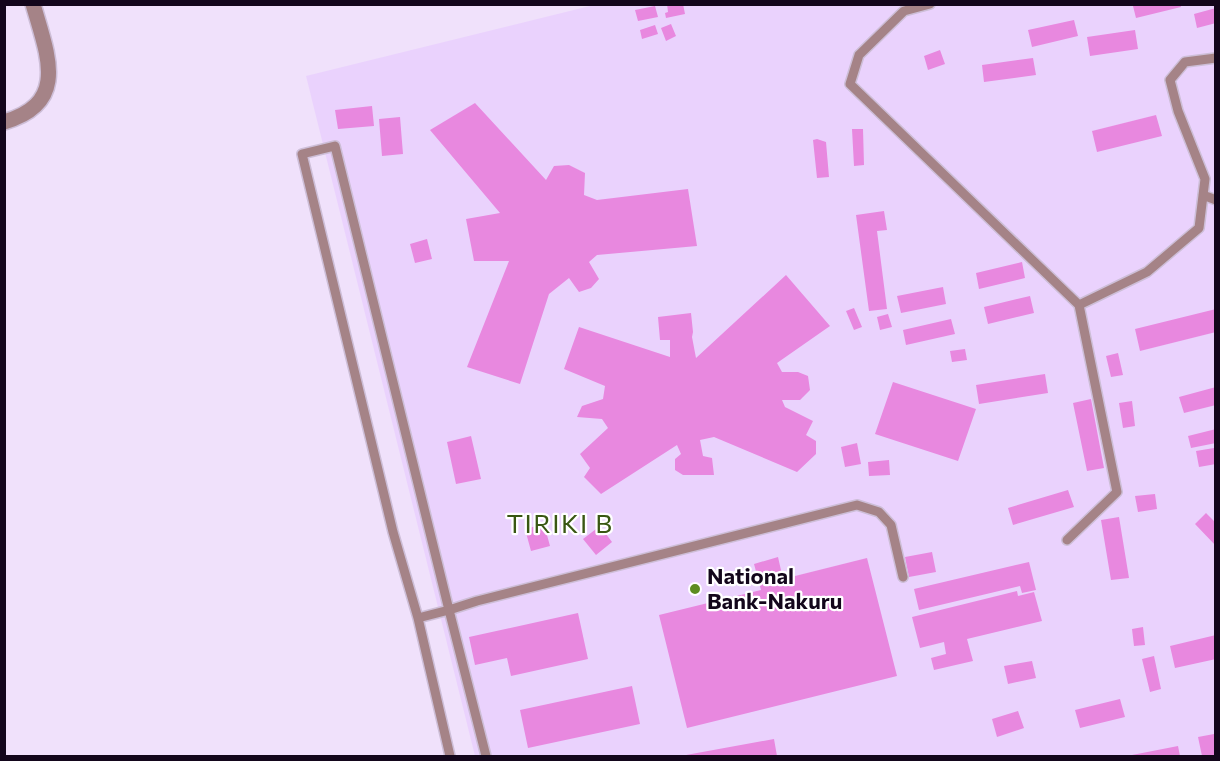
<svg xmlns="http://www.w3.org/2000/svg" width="1220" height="761" font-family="Commissioner,sans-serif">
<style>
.built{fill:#ead2fd}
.building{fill:#e888df}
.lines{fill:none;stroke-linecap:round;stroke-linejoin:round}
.lane-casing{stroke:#cdbed7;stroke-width:12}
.street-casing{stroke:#cdbed7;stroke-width:18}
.lane{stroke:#a58387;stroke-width:9}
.street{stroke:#a58387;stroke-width:15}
.poi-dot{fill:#5d8c20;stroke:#fff;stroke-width:2}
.labels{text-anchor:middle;stroke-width:4.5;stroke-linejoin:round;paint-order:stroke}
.poi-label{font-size:22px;font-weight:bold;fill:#13061b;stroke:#fff;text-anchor:start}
.quarter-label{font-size:26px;letter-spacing:1.5px;fill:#395713;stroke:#fff}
</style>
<rect width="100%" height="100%" fill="#f0e1fb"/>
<path class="built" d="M594,5h621v751h-740l-169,-680z"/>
<path class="building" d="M667,4h16l2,10 -19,4 -1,-5 3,-1z
M1141,4h39l1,3 -45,11 -3,-12z
M655,6l3,11 -20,4 -3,-11z
M1216,8v15l-19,5 -3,-14z
M1074,20l4,16 -46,11 -4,-17z
M671,24l5,12 -10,5 -5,-13z
M655,25l3,9 -16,5 -2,-9z
M1135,30l3,19 -48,7 -3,-19z
M940,50l5,14 -17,6 -4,-14z
M1033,58l3,17 -52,7 -2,-17z
M475,103l71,77 8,-14 15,-1 16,8 -1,22 13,5 91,-11 9,57 -100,9 -8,7 10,17 -8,9 -12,4 -10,-14 -20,16 -29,90 -53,-17 42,-106h-35l-8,-42 34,-6 -70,-83z
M372,106l2,20 -36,3 -3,-19z
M1156,115l6,21 -65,16 -5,-21z
M400,117l3,37 -21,2 -3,-37z
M852,129h11l1,36 -10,1z
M817,139l9,3 3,35 -12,1 -4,-38z
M884,211l3,19 -10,1 10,78 -18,2 -13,-96z
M427,239l5,20 -17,4 -5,-19z
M1022,262l3,16 -46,11 -3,-16z
M786,275l44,51 -53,37 5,9h16l10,4 2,14 -10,10h-18l3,7 28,14 -7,14 10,6v13l-19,18 -83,-35 -14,3 3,16 9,2 2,17h-31l-8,-5v-11l6,-5 -4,-9 -76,49 -17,-17 6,-9 -10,-14 28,-26 -6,-9 -25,-2 5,-11 21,-7 2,-13 -41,-17 15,-42 91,30v-17h-10l-2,-23 33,-4 2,19 -1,5 4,21z
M943,287l3,17 -45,9 -4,-17z
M1030,296l4,17 -46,11 -4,-17z
M854,308l8,19 -8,3 -8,-19z
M1216,309v23l-76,19 -5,-22z
M888,314l4,13 -12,3 -3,-13z
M951,319l4,15 -49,11 -3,-15z
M965,349l2,11 -15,2 -2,-11z
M1118,353l5,22 -12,2 -5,-21z
M1045,374l3,19 -69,11 -3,-19z
M893,382l83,27 -18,52 -83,-27z
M1216,387v18l-32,8 -5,-16z
M1091,399l13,69 -17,3 -14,-68z
M1132,401l3,25 -12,2 -4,-25z
M1216,429v14l-25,5 -3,-12z
M471,436l10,43 -25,5 -9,-42z
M857,443l4,21 -16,3 -4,-20z
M1214,448l2,16 -17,3 -3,-16z
M889,460l1,15 -21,1 -1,-14z
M1068,490l6,17 -61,18 -5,-17z
M1155,494l2,15 -19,3 -3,-16z
M1206,513l10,10v23l-21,-22z
M1119,517l10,61 -18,2 -10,-60z
M544,524l6,22 -19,5 -6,-22z
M600,526l12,16 -16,13 -13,-16z
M932,552l4,20 -27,5 -4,-20z
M778,557l5,22 84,-21 30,118 -210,52 -28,-113 102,-25 -7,-26z
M1029,562l7,28 -14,3 -2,-7 -101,24 -5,-21z
M1017,591l1,5 16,-4 8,29 -75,18 6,22 -39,9 -3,-12 15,-4 -2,-12 -24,6 -8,-31z
M578,613l10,46 -77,17 -4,-18 -32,7 -6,-28z
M1143,627l2,18 -11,1 -2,-17z
M1216,635v24l-41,9 -5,-22z
M1154,656l7,33 -11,3 -8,-33z
M1032,661l4,17 -28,6 -4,-18z
M632,686l8,38 -112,24 -8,-38z
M1120,699l5,18 -45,11 -5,-18z
M1018,711l6,17 -27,9 -5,-18z
M1214,734l2,22h-14l-4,-19z
M774,739l3,17h-91v-1z
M1178,746l2,10h-48v-1z"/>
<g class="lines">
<g class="lane-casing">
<path id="lane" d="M930,4l-26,7 -45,44 -9,29 229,221 38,187 -50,48
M335,146l114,464 -31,8 -25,-86 -91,-378z
M1203,195l13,5
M1079,305l68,-33 52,-44 6,-49 -27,-68 -8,-31 15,-18 31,-4
M418,618l32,138
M486,756l-37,-146 28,-9 380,-96 22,7 12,13 12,52"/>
</g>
<g class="street-casing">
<path id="street" d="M4,122c66,-19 43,-68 29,-118"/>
</g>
<use href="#lane" class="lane"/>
<use href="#street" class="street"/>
</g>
<circle class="poi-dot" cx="695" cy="589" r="6"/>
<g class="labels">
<g class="poi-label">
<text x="707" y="584">National<tspan x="707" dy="25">Bank-Nakuru</tspan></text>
</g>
<g class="quarter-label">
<text x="560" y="533">TIRIKI B</text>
</g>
</g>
<rect width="1220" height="761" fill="none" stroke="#13061b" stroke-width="12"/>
</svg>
